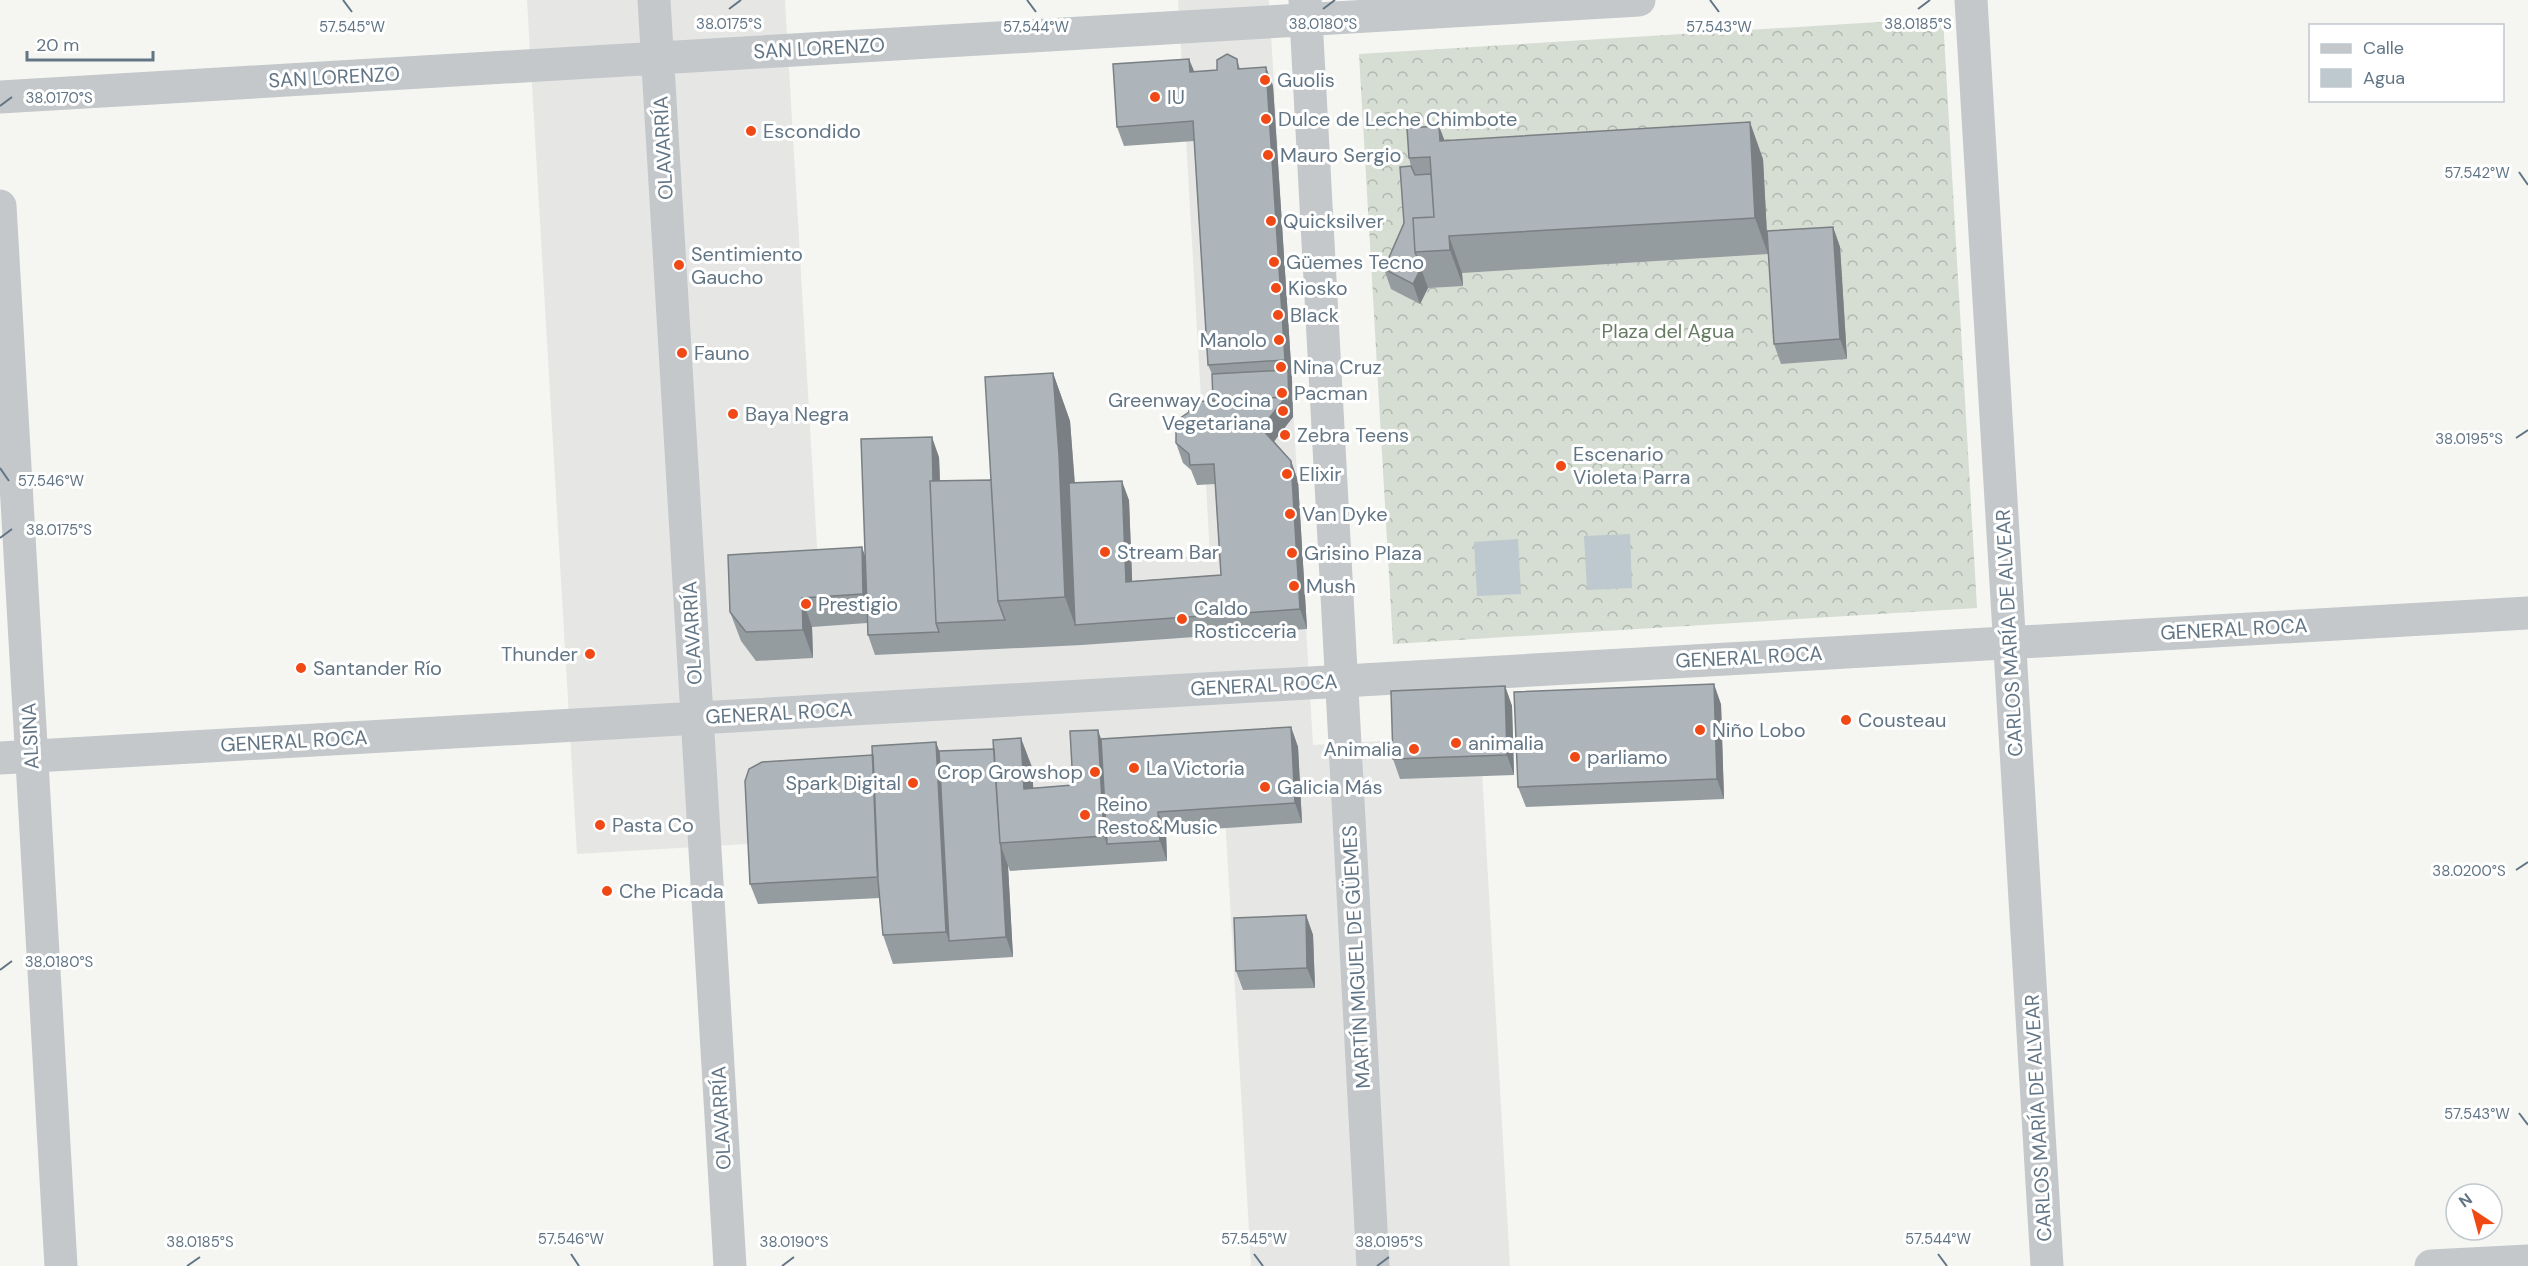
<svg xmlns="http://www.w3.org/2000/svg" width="2528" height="1266" font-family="'DM Sans',sans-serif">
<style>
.built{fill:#e6e7e5}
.forest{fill:url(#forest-crowns)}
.water{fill:#bdc9ce}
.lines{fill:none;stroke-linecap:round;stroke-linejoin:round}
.minor{stroke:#c4c8cb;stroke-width:33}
.wall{fill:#959ca0}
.shaded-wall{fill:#797f82}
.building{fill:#adb5ba;stroke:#797f82;stroke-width:1.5}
.ticks{fill:none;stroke:#627585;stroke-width:2}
.poi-dot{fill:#f14916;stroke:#fff;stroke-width:2}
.labels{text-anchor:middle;stroke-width:6;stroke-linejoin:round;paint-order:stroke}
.street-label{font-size:20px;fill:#627585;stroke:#fff}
.poi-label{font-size:20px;fill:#627585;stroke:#fff;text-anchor:start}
.park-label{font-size:20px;fill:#667b61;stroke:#fff}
.ticks-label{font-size:15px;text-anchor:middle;fill:#627585;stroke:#fff;stroke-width:6;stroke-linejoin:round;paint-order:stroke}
</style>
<defs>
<pattern id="forest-crowns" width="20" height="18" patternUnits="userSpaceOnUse" patternTransform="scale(1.5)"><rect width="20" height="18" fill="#d6ddd2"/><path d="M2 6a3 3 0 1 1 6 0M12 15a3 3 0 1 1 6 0" fill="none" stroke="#b1b8b0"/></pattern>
</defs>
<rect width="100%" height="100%" fill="#f5f6f1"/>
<path class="built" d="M527,0h258l34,580 391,-25 -32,-555h91l44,745 167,-10 30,531h-259l-26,-450 -648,38z"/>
<path class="forest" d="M1943,18l34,590 -584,36 -34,-590z"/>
<path class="water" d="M1630,534l2,54 -45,2 -3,-54z
M1518,539l3,55 -44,2 -3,-54z"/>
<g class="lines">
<path class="minor" d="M654,0l76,1266
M1305,0l68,1266
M1971,0l76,1266
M0,97l1639,-97
M0,206l61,1060
M0,758l2528,-145
M2431,1266l97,-5"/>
</g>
<path class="wall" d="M1237,59l3,10 26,-2 7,19 19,294 1,37 -19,24 17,20 7,20 9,148 -225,16 -207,10 -7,-20 -1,-12 -55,4 1,31 -57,3 -15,-20 -11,-29 135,-56 74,-99 1,24 51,-1 62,-107 17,48 5,62 54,17 3,81 89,-6 -6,-91 -18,1 -6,-15 -8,-7 -7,-20 37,-42 -1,-27 -4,-9 -14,-224 -70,5 -7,-19 77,-55 23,-2z
M1445,140l318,19 5,95 -306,19 1,13 -35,2 -8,16 -29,-15 -7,-20 20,-46 7,-57 -2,-8z
M1833,227l7,20 7,112 -66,5 -7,-20z
M1505,686l7,20 2,69 -114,4 -7,-20z
M1721,704l3,95 -198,8 -8,-20z
M1291,727l7,20 4,76 -136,9 1,29 -157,10 -2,-5 5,91 -120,7 -10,-29 -3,-37 -122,6 -8,-20 123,-129 63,-13 3,9 93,16 1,21 40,-3 28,-46z
M1306,915l7,20 2,53 -72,2 -7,-19z"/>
<path class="shaded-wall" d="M1189,59l8,19 -7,-6z
M1266,67l7,19 19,294 1,37 -24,31 -8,-20 27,-58 -3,-10z
M1750,122l13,37 5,95 -13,-36z
M1439,126l14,36 -13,-21z
M1833,227l7,20 7,112 -7,-20z
M1449,236l13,37 1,13 -13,-36z
M1421,268l7,20 -8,16 -7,-20z
M1053,373l17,48 6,82 -1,122 -10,-28z
M932,437l7,20 6,166h-7z
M1291,461l7,20 9,148 -7,-20z
M1122,481l7,19 4,102 -7,-20z
M862,547l10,29 2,47 -11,-29z
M802,598l10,29 1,31 -10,-28z
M1714,684l7,20 3,95 -7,-20z
M1505,686l7,20 2,69 -7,-20z
M1291,727l7,20 4,76 -7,-20z
M1098,730l10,29 -1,85 -3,-8z
M1021,738l11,29 3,50 -11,-28z
M936,742l10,29 3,170 -3,-9z
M1158,812l8,20 1,29 -7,-20z
M1001,846l7,20 5,91 -7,-20z
M1306,915l7,20 2,53 -8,-20z"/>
<path class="building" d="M1227,54l10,5 1,10 28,-2 19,293 -77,5 -15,-244 -76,6 -4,-63 76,-5 1,13 27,-2v-10z
M1750,122l5,96 -306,18 1,14 -35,2 -2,-34 21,-1 -4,-60 -21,1 -2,-30 32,-2 1,15z
M1411,166l4,9 16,-1 3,43 -21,1 2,34 6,16 -8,16 -29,-15 20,-46 -4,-56z
M1833,227l7,112 -66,5 -7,-113z
M1288,370l1,37 -3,-10 -73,4 -1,-27z
M1053,373l6,82 6,142 -67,4 -13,-224z
M1286,397l-25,31 30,33 9,148 -225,16 -6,-142 53,-2 4,101 95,-7 -7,-111 -24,1 -1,-11 -13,-11v-22l13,-9 -1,-10z
M932,437l1,44h-3l6,142 3,9 -71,3 -7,-196z
M991,480l7,121 7,19 -69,3 -6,-142z
M862,547l1,47 -61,4 1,32 -57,2 -16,-20 -2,-57z
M1714,684l3,95 -199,8 -4,-95z
M1505,686l2,69 -114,4 -2,-68z
M1291,727l4,76 -137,9 2,29 -53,3 -6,-105z
M1098,730l6,106 -104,7 -7,-103 28,-2 3,51 49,-4 -3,-54z
M936,742l10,190 -63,3 -6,-66 -5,-123z
M994,749l6,94 1,3 5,91 -57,4 -10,-190z
M873,755l5,122 -128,7 -5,-103 4,-12 13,-7z
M1306,915l1,53 -71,3 -2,-53z"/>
<path class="ticks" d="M343,0l9,12M1027,0l9,12M1710,0l9,12M729,9l12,-9M1323,9l12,-9M1918,9l12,-9M0,106l12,-9M2519,172l9,13M2516,438l12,-8M0,468l9,13M0,538l12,-9M2516,870l12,-8M0,970l12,-9M2519,1113l9,12M571,1254l8,12M1254,1254l9,12M1938,1254l9,12M187,1266l13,-9M782,1266l12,-9M1377,1266l12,-9"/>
<g class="poi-dot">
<circle cx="1265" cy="80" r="6"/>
<circle cx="1155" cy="97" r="6"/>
<circle cx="1266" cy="119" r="6"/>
<circle cx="751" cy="131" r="6"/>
<circle cx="1268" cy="155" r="6"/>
<circle cx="1271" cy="221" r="6"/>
<circle cx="1274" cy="262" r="6"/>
<circle cx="679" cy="265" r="6"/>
<circle cx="1276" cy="288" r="6"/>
<circle cx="1278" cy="315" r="6"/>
<circle cx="1279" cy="340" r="6"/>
<circle cx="682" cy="353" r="6"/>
<circle cx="1281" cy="367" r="6"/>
<circle cx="1282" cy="393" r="6"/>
<circle cx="1283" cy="411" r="6"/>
<circle cx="733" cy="414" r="6"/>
<circle cx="1285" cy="435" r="6"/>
<circle cx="1561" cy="466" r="6"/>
<circle cx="1287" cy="474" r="6"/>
<circle cx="1290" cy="514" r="6"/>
<circle cx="1105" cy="552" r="6"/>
<circle cx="1292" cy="553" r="6"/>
<circle cx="1294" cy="586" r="6"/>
<circle cx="806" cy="604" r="6"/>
<circle cx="1182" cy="619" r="6"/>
<circle cx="590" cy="654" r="6"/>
<circle cx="301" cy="668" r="6"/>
<circle cx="1846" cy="720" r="6"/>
<circle cx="1700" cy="730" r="6"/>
<circle cx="1456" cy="743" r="6"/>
<circle cx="1414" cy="749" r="6"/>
<circle cx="1575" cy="757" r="6"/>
<circle cx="1134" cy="768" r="6"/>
<circle cx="1095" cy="772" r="6"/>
<circle cx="913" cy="783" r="6"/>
<circle cx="1265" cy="787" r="6"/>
<circle cx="1085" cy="815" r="6"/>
<circle cx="600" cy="825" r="6"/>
<circle cx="607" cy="891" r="6"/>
</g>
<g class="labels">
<g class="street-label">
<text transform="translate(819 48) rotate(-3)" y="7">SAN LORENZO</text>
<text transform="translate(334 77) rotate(-3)" y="7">SAN LORENZO</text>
<text transform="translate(663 148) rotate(-93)" y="7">OLAVARRÍA</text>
<text transform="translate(2234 629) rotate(-3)" y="7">GENERAL ROCA</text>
<text transform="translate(692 633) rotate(-93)" y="7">OLAVARRÍA</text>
<text transform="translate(2009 633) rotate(-93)" y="7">CARLOS MARÍA DE ALVEAR</text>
<text transform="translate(1749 657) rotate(-3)" y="7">GENERAL ROCA</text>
<text transform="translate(1264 685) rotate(-3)" y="7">GENERAL ROCA</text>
<text transform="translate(779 713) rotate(-3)" y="7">GENERAL ROCA</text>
<text transform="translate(30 736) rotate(-93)" y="7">ALSINA</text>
<text transform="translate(294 741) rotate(-3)" y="7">GENERAL ROCA</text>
<text transform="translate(1356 957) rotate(-93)" y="7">MARTÍN MIGUEL DE GÜEMES</text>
<text transform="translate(721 1118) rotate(-93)" y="7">OLAVARRÍA</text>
<text transform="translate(2038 1118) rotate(-93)" y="7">CARLOS MARÍA DE ALVEAR</text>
</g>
<g class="poi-label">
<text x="1277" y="87">Guolis</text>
<text x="1167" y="104">IU</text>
<text x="1278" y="126">Dulce de Leche Chimbote</text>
<text x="763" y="138">Escondido</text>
<text x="1280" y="162">Mauro Sergio</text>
<text x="1283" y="228">Quicksilver</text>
<text x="691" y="261">Sentimiento<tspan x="691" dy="23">Gaucho</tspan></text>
<text x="1286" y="269">Güemes Tecno</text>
<text x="1288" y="295">Kiosko</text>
<text x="1290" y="322">Black</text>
<text x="1267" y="347" text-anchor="end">Manolo</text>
<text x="694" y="360">Fauno</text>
<text x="1293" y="374">Nina Cruz</text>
<text x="1294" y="400">Pacman</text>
<text x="1271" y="407" text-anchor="end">Greenway Cocina<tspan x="1271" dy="23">Vegetariana</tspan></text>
<text x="745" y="421">Baya Negra</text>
<text x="1297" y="442">Zebra Teens</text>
<text x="1573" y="461">Escenario<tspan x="1573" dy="23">Violeta Parra</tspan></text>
<text x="1299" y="481">Elixir</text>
<text x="1302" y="521">Van Dyke</text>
<text x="1117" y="559">Stream Bar</text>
<text x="1304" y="560">Grisino Plaza</text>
<text x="1306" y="593">Mush</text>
<text x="818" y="611">Prestigio</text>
<text x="1194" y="615">Caldo<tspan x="1194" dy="23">Rosticceria</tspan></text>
<text x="578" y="661" text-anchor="end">Thunder</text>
<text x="313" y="675">Santander Río</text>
<text x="1858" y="727">Cousteau</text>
<text x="1712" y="737">Niño Lobo</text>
<text x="1468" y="750">animalia</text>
<text x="1402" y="756" text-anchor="end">Animalia</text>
<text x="1587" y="764">parliamo</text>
<text x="1146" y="775">La Victoria</text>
<text x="1083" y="779" text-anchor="end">Crop Growshop</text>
<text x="901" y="790" text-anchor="end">Spark Digital</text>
<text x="1277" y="794">Galicia Más</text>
<text x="1097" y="811">Reino<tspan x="1097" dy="23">Resto&amp;Music</tspan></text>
<text x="612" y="832">Pasta Co</text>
<text x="619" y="898">Che Picada</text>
</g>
<g class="park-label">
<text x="1668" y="338">Plaza del Agua</text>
</g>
</g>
<g class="ticks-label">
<text x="729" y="29">38.0175°S</text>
<text x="1323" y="29">38.0180°S</text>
<text x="1918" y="29">38.0185°S</text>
<text x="352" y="32">57.545°W</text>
<text x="1036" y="32">57.544°W</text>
<text x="1719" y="32">57.543°W</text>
<text x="59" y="103">38.0170°S</text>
<text x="2477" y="178">57.542°W</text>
<text x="2469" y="444">38.0195°S</text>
<text x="51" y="486">57.546°W</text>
<text x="59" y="535">38.0175°S</text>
<text x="2469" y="876">38.0200°S</text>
<text x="59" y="967">38.0180°S</text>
<text x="2477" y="1119">57.543°W</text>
<text x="571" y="1244">57.546°W</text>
<text x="1254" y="1244">57.545°W</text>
<text x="1938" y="1244">57.544°W</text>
<text x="200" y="1247">38.0185°S</text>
<text x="794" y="1247">38.0190°S</text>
<text x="1389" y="1247">38.0195°S</text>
</g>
<rect x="2309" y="24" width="195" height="78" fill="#ffffff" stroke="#c0c8ce" stroke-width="1.5"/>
<rect x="2321" y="44" width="30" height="9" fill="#c4c8cb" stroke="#c0c8ce" stroke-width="1.5"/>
<text x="2363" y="54" font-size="18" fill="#627585">Calle</text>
<rect x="2321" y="69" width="30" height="18" fill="#bdc9ce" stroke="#c0c8ce" stroke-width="1.5"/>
<text x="2363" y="84" font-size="18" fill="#627585">Agua</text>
<g transform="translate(2474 1212) rotate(324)"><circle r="28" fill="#ffffff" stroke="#c0c8ce" stroke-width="1.5"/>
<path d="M0-4.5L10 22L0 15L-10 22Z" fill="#f14916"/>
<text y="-9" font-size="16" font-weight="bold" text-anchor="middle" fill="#627585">N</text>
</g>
<path d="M27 51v9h126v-9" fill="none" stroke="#627585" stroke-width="3"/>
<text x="36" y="51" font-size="18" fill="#627585" stroke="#ffffff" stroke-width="4.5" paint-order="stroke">20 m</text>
</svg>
